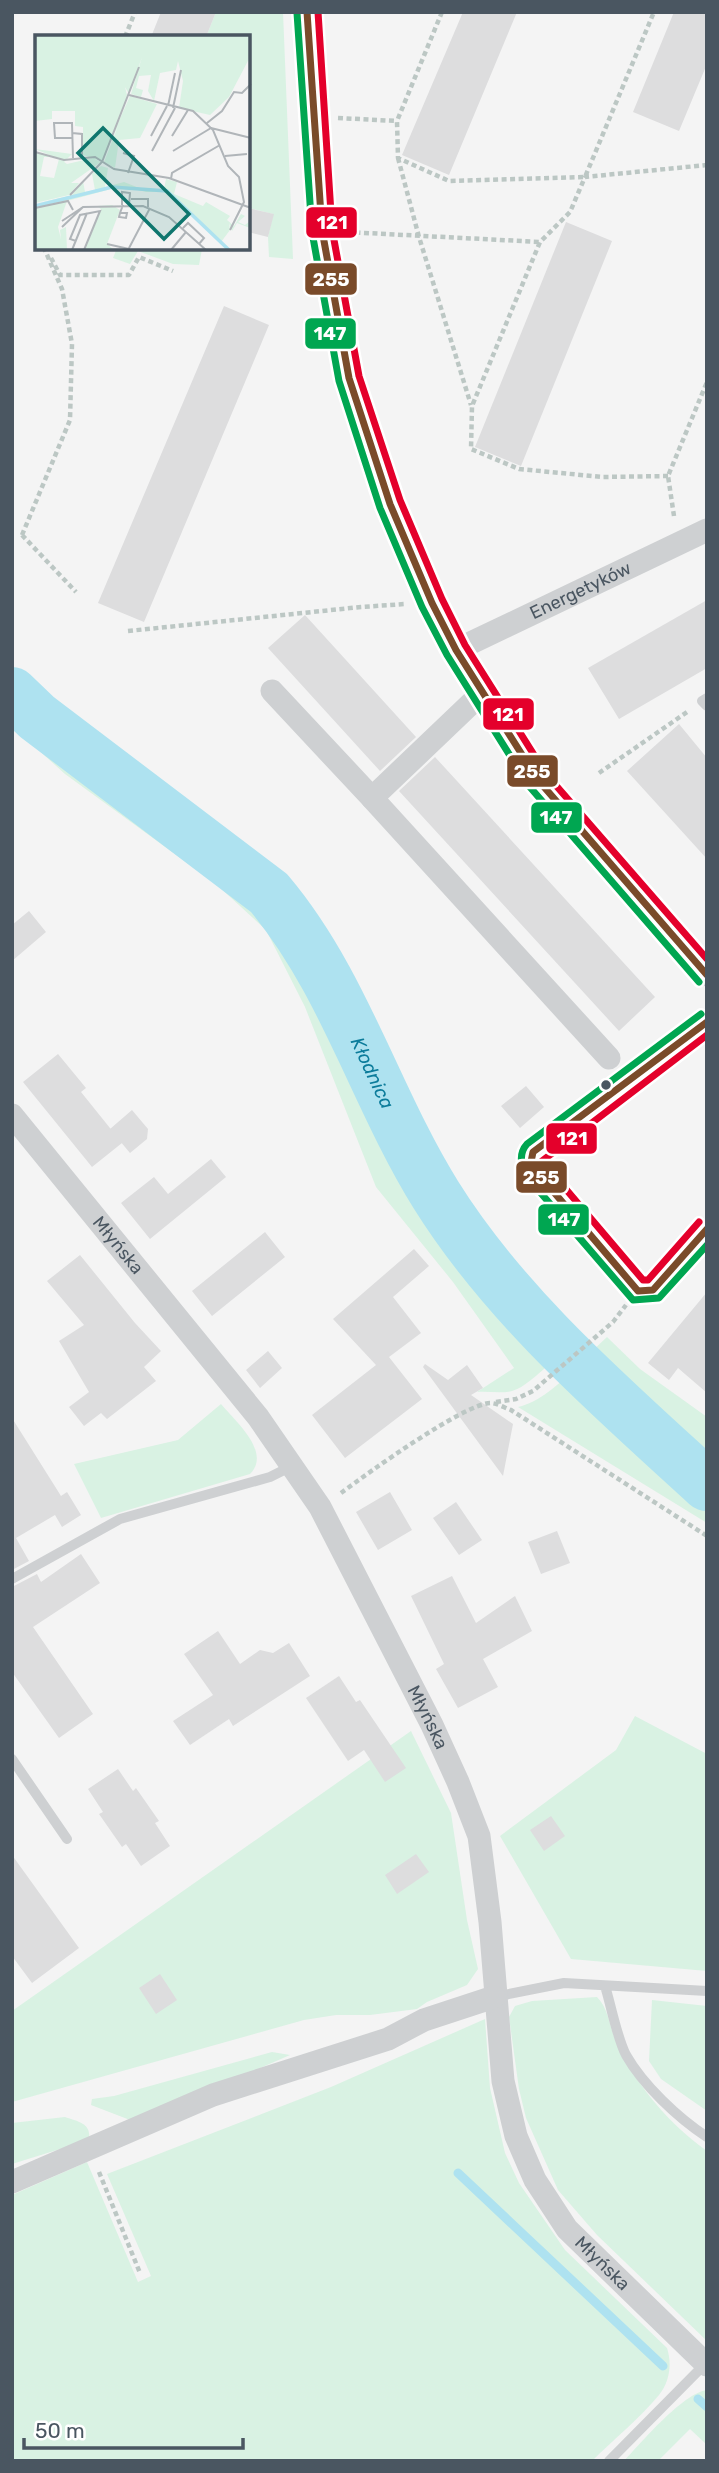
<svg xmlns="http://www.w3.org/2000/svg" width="719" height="2473" font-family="Rubik,sans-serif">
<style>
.green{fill:#d9f2e3}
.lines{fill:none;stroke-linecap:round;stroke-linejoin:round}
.stream{stroke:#aee2f0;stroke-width:9}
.river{stroke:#aee2f0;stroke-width:52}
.building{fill:#ddddde}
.path{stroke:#bcc7c4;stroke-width:4.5;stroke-dasharray:5 3.5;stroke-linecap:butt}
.service{stroke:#ced0d2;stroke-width:10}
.minor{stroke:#ced0d2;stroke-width:23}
.bus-1-casing{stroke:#fff;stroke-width:12}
.bus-2-casing{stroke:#fff;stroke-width:12}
.bus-3-casing{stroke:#fff;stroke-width:12}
.bus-1{stroke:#7a4b2a;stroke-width:7}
.bus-2{stroke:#00a651;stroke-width:7}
.bus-3{stroke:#e4002b;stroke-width:7}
.bus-dot{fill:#4a5661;stroke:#fff;stroke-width:2.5}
.labels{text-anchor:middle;stroke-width:5;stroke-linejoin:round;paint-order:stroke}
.street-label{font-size:18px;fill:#4a5661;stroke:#fff}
.water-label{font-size:19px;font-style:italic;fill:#0c7c9b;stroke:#fff}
.inset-river{fill:none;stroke:#aee2f0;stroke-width:3.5}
.inset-road{fill:none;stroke:#b0b5b9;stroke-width:2}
.view{fill:#0f766e;fill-opacity:0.15;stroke:#0f766e;stroke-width:3.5}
.inset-edge{fill:none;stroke:#4a5661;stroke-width:3.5}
.line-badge{stroke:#fff;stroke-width:2.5}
.badge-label{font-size:19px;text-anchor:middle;font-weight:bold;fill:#fff}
</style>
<rect width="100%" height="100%" fill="#f4f4f4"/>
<path class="green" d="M216,12h67l10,247 -24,-2 -1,-20 5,-23 -24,-6 -1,-171h-42z
M117,248h85v1l-3,16 -26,-1 -35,-13 -8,13 -17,-6z
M12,706l59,50 132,102 48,34 21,22 24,30 18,33 107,209 71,97 67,73c-13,10 -32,31 -47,35 -11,3 -23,0 -35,1l37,-24 -61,-86 -77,-95 -71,-180 -39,-77 -50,-46 -151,-110 -53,-48z
M607,1337l33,32 67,48v48l-34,-29 -84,-82z
M574,1370l133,126v27l-189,-116c22,-5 39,-22 56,-37z
M221,1404c14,17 51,48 29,70l-149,44 -27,-54 104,-24z
M635,1716l72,38v217l-136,-12 -71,-123 116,-86z
M411,1731l40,82 16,107 11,49 -11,16 -40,17 -10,7 -47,6h-34l-32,5 -292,82v-91z
M597,1997c12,12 12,29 19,44 19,43 53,83 91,110v190l-110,-106 -39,-45 -32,-72 -7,-29 -10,-72 6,-11 17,-5z
M652,2000l55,6v105l-46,-32 -12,-18z
M485,2019l5,69 15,65 14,30 46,67 102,98c5,15 3,34 -8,47 -19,23 -45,44 -67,66h-580v-266l75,-33 51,120 13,-6 -44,-102 224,-87z
M272,2052l18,3 -147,64 -13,1 -39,-15 1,-6 22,-3z
M65,2117c11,4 26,6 24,20l-3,4 -74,23v-41z
M707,2390v55l-17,-16 -32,32h-34c17,-18 59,-68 83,-71z"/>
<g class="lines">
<path class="stream" d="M458,2173l205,193
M698,2399l9,8"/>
<path class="river" id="s1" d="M12,693l25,24 232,176c75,89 106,204 167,302 70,112 174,201 271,290"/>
</g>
<path class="building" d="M161,12h55l-10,25h-55z
M463,12h54l-68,163 -47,-20z
M674,12h33v52l-28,67 -46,-19z
M248,208l26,6 -6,23 -20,-5z
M566,222l46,19 -91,225 -46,-19z
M224,306l45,19 -125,297 -46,-19z
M707,600v68l-88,51 -31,-51z
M305,615l111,122 -36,34 -112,-123z
M679,724l28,34v101l-80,-88z
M435,757l220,240 -36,34 -220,-240z
M29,911l17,21 -34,29v-36z
M58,1054l28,34 -5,4 41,51 -30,24 -69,-85z
M526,1086l18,21 -24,21 -19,-22z
M132,1110l16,19 -1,10 -17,14 -20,-24z
M211,1159l15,18 -76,62 -29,-36 33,-26 14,17z
M265,1232l20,25 -73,59 -20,-25z
M414,1249l15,17 -36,31 28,36 -32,24 33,42 -77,59 -33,-43 64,-50 -43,-46z
M80,1255l55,68 26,28 -17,16 12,14 -49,38 -6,-6 -17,13 -15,-19 20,-15 -30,-51 25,-16 -37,-44z
M707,1292v101l-29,-25 -9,12 -21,-17z
M268,1351l14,17 -22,20 -14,-18z
M425,1364l23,16 19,-15 16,23 -12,7 42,29 -10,52 -80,-109z
M12,1418l49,78 6,-4 14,23 -19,12 -7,-12 -39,23 13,23 -17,9z
M390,1492l22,38 -34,20 -22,-38z
M456,1502l26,38 -23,15 -26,-37z
M557,1531l13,32 -29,11 -13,-32z
M81,1554l19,29 -67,44 60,87 -34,24 -47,-66v-85l25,-13 4,8z
M452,1576l24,47 39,-27 17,35 -49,28 15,28 -40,21 -22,-39 8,-5 -33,-68z
M218,1631l22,33 20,-14 13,3 16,-10 21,33 -77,50 -4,-7 -39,26 -17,-24 40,-26 -29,-41z
M339,1676l17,26 4,-2 46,68 -21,14 -21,-32 -16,11 -42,-63z
M118,1769l15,22 3,-3 23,33 -4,2 15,23 -29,20 -15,-22 -4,3 -23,-33 4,-2 -15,-23z
M551,1816l14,20 -21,15 -14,-21z
M416,1854l13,18 -32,22 -12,-19z
M12,1855l67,93 -47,35 -20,-27z
M160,1974l17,26 -21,14 -17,-26z"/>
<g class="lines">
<path class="path" d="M442,12l-45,109 1,37 51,23 136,-4 69,-165
M125,37l10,-25
M338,118l59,3
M398,158l21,79 52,168
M347,232l193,10
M51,258l9,17h69l10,-18 34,14
M668,476l-66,1 -83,-8 -48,-20 1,-43 68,-164 30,-30 15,-35 122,-12
M674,516l-6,-40 39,-94
M22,535l48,-115 2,-76 -10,-55 -18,-41
M22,535l54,57
M128,631l233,-24 44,-3
M599,773l88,-61
M496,1402l20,-3 17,-8 80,-69 13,-17
M341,1493c27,-20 121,-88 149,-90 7,0 15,5 21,7l196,126
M99,2172l41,101"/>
<path class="service" d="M707,698l-5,3 5,5
M707,1022l-174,130 -2,10 4,8 103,121 15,-1 54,-61
M12,1579l108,-60 150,-42 22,-11
M12,1759l55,80
M605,1986c6,19 12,52 21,69 17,30 52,63 81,82
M494,1997l70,-14 143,8
M609,2461l96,-97"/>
<g class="minor">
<path d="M307,12l15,218 27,148 19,63 22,63 42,99 24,47 82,130 169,195"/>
<path id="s2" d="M456,650l251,-120"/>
<path d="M272,691l100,107"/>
<path d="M483,692l-111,106 237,260"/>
<path id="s3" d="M12,1115l246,302 62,90 112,218 26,57 21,54 11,86 13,159 13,55 19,44 32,49 140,136"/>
<path d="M12,2182l201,-87 175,-56 36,-19 70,-23"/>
</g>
<g class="bus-1-casing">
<path id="bus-1" d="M307,12l15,218 27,148 41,126 42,99 24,47 82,130 169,195
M707,1022l-174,130 -2,10 4,8 103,121 15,-1 54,-61"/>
</g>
<g class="bus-2-casing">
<path id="bus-2" d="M297,13l15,219 27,149 41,127 42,99 25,48 82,131 170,196
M701,1014l-174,130c-9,10 -6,22 0,33l106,123 26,-2 48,-53"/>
</g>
<g class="bus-3-casing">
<path id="bus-3" d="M318,12l14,217 27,147 41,124 42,99 23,46 81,129 161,185
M699,1222l-51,58h-5l-101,-119 165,-126"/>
</g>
<use href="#bus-1" class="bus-1"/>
<use href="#bus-2" class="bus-2"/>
<use href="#bus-3" class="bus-3"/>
</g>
<circle class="bus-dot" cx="606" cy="1085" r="6"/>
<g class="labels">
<g class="street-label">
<text dy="6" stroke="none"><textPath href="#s2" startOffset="138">Energetyków</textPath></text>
<text dy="6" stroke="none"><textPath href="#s3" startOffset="168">Młyńska</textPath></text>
<text dy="6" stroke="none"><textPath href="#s3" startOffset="735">Młyńska</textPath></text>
<text dy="6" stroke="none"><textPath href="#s3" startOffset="1323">Młyńska</textPath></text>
</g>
<g class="water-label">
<text dy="7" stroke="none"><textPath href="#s1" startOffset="534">Kłodnica</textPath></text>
</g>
</g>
<g transform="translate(35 35)">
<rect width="215" height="215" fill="#f4f4f4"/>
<path d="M0,0h215v22l-21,40 -19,18 -31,-7 4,-27 -5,-20 -2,9 -16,3 -6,28 -6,-10 3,-16 -12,1 -3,12 7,2 -2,7 -10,-3 11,-37 -13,37 -4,-7 2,8 -9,28 12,-27 27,8 -17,34 -21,2 -4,28 -11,-6 14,-36 -16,35 -19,-6v-28l-8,-1v-15h-23v8l-17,2zM0,114l37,5 -8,8 3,2 26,-6 8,4 -30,21h8l-10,12 -34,8v-51l15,5h-6l-4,19 14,2 5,-19zM66,131l7,2 -3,19 19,-5 23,9 17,-2 2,-10 11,3 -3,12 29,12 3,-4 24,14 -3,4 7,6 7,-12 4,2 -7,6 7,3 5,-4v7l-13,-5 -5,8 -3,-8 1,7 -9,12 -51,-50h-24l-24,-6 -55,15 -9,26 3,12 -1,-9 6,-3 1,23h-32v-43l80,-20 -80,17 37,-9 11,-14 2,11 10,-2 -3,-16zM77,170l8,5 -13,34 7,6h-29l16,-41 -4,-3z" fill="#d9f2e3"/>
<path class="inset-river" d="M0,171l77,-19 55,4 62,59"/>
<path class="inset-road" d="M94,60l64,16 20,19 15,36 11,11 5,25 -14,28M133,71l7,-33M138,73l8,-38M172,88l15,-12 12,-19 8,1 9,-9M176,93l40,10M37,98l10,1v23M116,101l16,-30M137,101l16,-26M37,103h-17l-1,-15h18l1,35M117,116l23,-43M138,116l38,-23M0,117l29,8 31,-3 19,12 55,9 82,30M88,118l11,3 -6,17M190,121l22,-2M136,144l1,-6 48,-28M35,160l32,-33 37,-95M96,164h17v8M87,170v-13l8,1 -1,12M0,173l33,-7 5,9M85,178h7l-1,5 -7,-1 1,-4 3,-8M27,186l21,-14M27,192l21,-20 60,-1 26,11 37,33M148,193l5,-5 16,15 -5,6M41,206l-6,-2 10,-24 20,-4 -16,39M72,209l22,5M37,215l15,-37M93,215l22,-42M136,215l15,-18"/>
<path class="view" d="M68,93l86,86 -25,25 -86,-86z"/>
<rect width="215" height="215" class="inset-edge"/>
</g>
<g class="line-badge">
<rect x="305" y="206" width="53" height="33" rx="7" fill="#e4002b"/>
<rect x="304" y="262" width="54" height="34" rx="7" fill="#7a4b2a"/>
<rect x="304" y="317" width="53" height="33" rx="7" fill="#00a651"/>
<rect x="482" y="697" width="53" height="34" rx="7" fill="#e4002b"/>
<rect x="506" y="754" width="53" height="34" rx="7" fill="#7a4b2a"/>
<rect x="530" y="801" width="53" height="33" rx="7" fill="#00a651"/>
<rect x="545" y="1122" width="53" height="33" rx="7" fill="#e4002b"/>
<rect x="515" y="1160" width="53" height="34" rx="7" fill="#7a4b2a"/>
<rect x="537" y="1203" width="53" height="33" rx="7" fill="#00a651"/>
</g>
<g class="badge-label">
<text x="332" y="229">121</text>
<text x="331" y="286">255</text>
<text x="330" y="340">147</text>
<text x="508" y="721">121</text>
<text x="532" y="778">255</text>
<text x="556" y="824">147</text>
<text x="572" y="1145">121</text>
<text x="541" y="1184">255</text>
<text x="564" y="1226">147</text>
</g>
<rect width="719" height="2473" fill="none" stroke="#4a5661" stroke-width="28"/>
<path d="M24 2438v10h219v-10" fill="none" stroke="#4a5661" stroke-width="3.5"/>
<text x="35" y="2438" font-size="21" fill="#4a5661" stroke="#ffffff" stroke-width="5" paint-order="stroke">50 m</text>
</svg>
